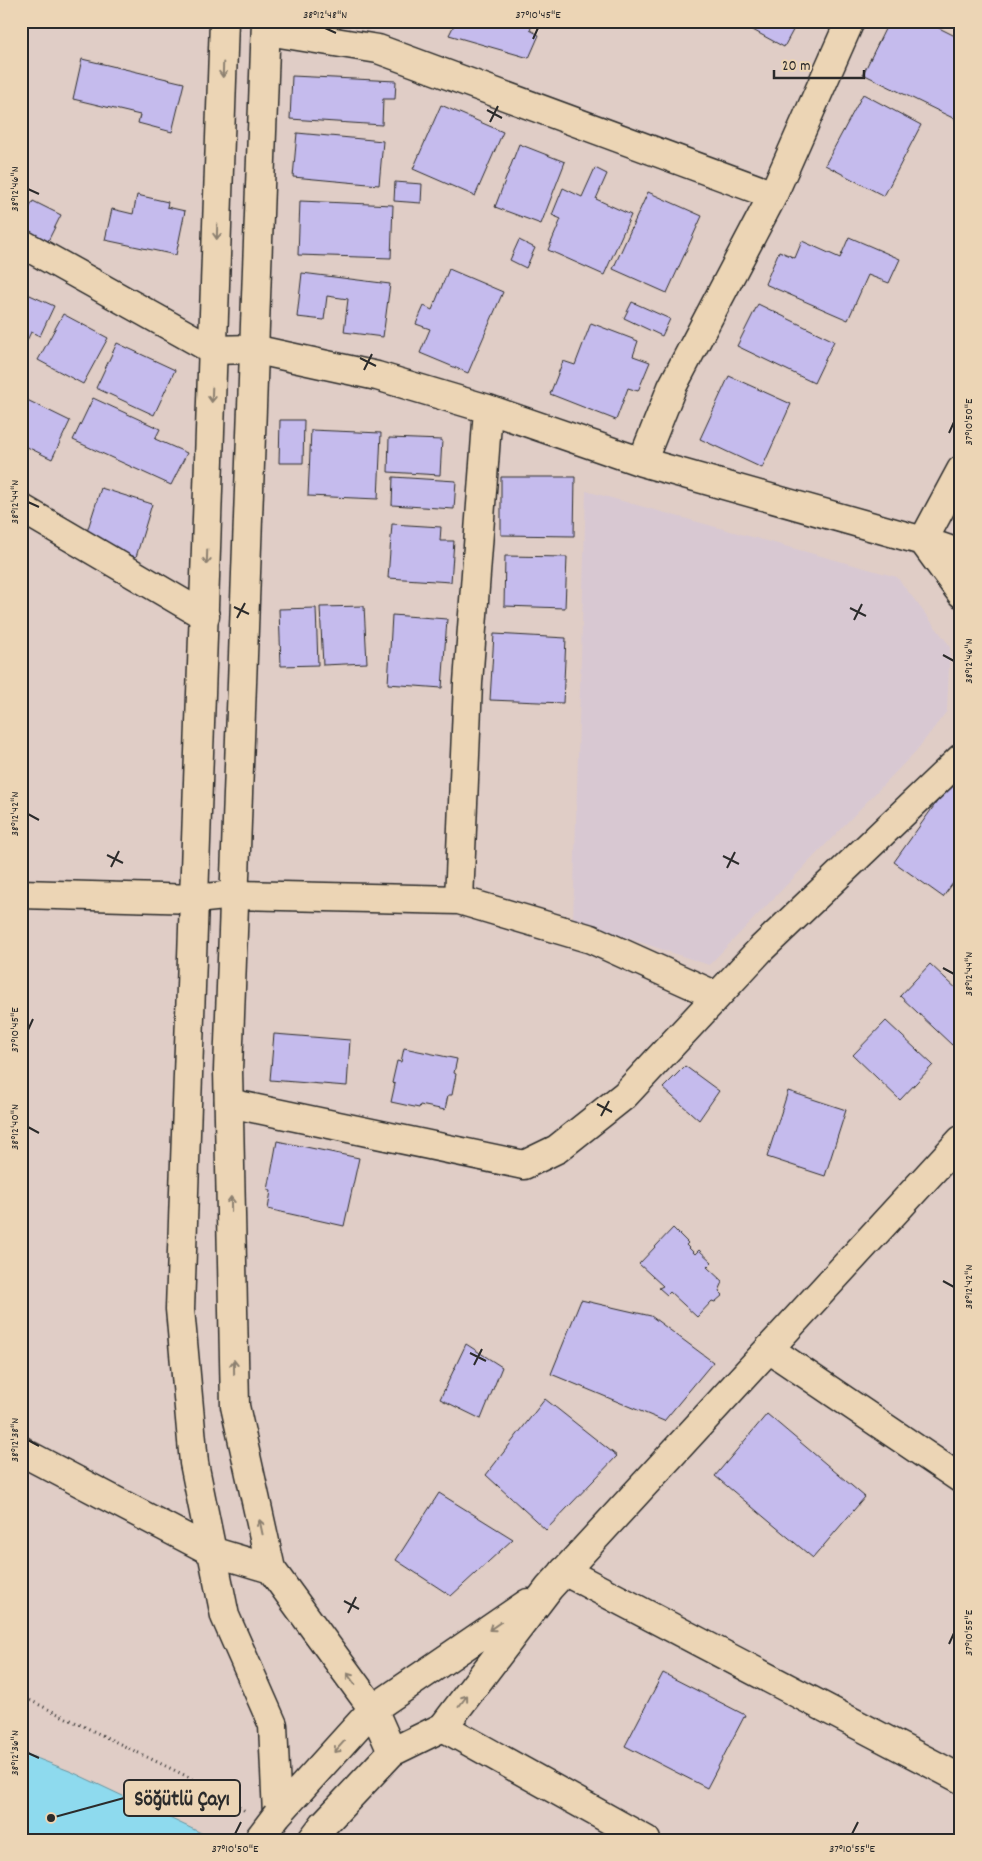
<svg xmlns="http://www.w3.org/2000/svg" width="982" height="1861" font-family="Dekko,sans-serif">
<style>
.built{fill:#d8c8d2}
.water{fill:#8edaee;stroke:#6694a0}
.building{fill:#c5bbed;stroke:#2b2b2b}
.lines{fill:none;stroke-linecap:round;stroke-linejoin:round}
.street-casing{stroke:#2b2b2b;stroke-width:31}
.secondary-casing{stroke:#2b2b2b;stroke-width:31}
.path{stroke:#2b2b2b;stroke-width:3;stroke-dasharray:1 4;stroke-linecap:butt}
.street{stroke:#ecd5b5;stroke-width:28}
.secondary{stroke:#ecd5b5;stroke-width:28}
.secondary-bridge-casing{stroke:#2b2b2b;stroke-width:31;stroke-linecap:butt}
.secondary-bridge{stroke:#ecd5b5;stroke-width:28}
.oneway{stroke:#8c8070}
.ticks{fill:none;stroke:#2b2b2b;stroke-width:2}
.leader{fill:none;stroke:#2b2b2b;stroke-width:2}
.callout-dot{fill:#2b2b2b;stroke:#ecd5b5;stroke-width:2}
.callout{fill:#ecd5b5;stroke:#2b2b2b;stroke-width:2}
.callout-label{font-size:21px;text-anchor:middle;font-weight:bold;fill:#2b2b2b}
.neatline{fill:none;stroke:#2b2b2b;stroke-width:2}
.ticks-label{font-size:12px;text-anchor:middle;fill:#2b2b2b}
</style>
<rect width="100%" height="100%" fill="#e0cdc6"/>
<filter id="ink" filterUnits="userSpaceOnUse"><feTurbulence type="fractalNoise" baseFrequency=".02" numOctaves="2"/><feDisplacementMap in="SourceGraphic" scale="10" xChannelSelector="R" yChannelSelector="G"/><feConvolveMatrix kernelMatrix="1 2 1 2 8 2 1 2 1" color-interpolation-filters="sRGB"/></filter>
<g filter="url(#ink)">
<path class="built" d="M586,491l311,86 53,69 -3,65 -31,40 -207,214 -136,-45z"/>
<path class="water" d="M21,1752l51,20 144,68h-195z"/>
<path class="building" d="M456,21h78l-4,9 9,5 -10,23 -80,-23z
M755,21h43l-14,26 -33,-18z
M889,21h36l36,18v83l-98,-48z
M82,59l102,24 -12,49 -34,-9 2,-8 -67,-16z
M292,76l104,5 -1,18h-12l-1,26 -92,-6z
M863,94l58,31 -37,71 -59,-31z
M441,105l62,27 -28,64 -62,-27z
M297,133l86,8 -4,44 -86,-8z
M519,144l46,18 -24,62 -46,-17z
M595,168l12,6 -11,25 35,16 -27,60 -56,-25 13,-31 -9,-4 11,-27 19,9z
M395,182l27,2 -1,19 -27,-2z
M648,192l54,24 -35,77 -54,-24z
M137,195l31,7 -1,5 18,4 -9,44 -71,-15 7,-31 21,5z
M33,201l28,14 -13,26 -27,-13v-4z
M300,201l93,4 -2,53 -93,-3z
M849,237l51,22 -11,24 -21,-8 -20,45 -83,-36 14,-33 16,7 7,-17 38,17z
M519,240l16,8 -9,20 -16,-8z
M449,269l54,23 -35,81 -48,-20 10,-24 -14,-5 8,-18 8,4z
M302,273l88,11 -7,53 -39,-5 4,-33 -21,-3 -3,24 -27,-3z
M21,291l33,15 -14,30 -9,-4 -10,21z
M632,302l38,17 -8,17 -38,-18z
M758,304l76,37 -20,42 -77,-37z
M63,314l45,24 -25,46 -45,-24z
M591,323l47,18 -5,15 17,6 -12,29 -10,-3 -12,32 -66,-26 13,-33 12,4z
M117,343l58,27 -21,45 -58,-27z
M729,376l62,28 -29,64 -62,-29z
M21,397l49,24 -18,38 -31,-15z
M93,398l67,31 -5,10 32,14 -16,32 -98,-45z
M280,420h24l-1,43h-24z
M311,430l70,3 -3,66 -70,-3z
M389,438l53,2 -2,35 -52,-3z
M393,477l63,4 -2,28 -62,-4z
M501,477h74l-1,59 -73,-1z
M101,488l51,16 -16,53 -52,-16z
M392,524l49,3 -1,14h14l-3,41 -63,-4z
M505,556l62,1 -2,51 -61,-2z
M364,606l3,57 -44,2 -3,-58z
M316,608l2,57 -37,1 -2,-57z
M392,615l55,4 -5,69 -54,-4z
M494,634l72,4 -3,65 -73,-3z
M956,775l5,4v93l-18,25 -49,-35z
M930,964l31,29v43l-9,9 -52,-49z
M886,1021l47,44 -33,35 -47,-45z
M274,1034l76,6 -3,46 -77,-6z
M404,1048l53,11 -3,14 2,1 -4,21h-4l-3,15 -25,-5 -1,3 -28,-6 4,-18 -3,-1 5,-22 4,1z
M685,1066l34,25 -20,29 -36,-32z
M788,1091l58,19 -21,66 -58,-19z
M277,1141l82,17 -15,68 -76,-17 3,-18 -3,-1z
M673,1228l15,15 -2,2 9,9 4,-4 13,12 -5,5 16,15 -4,9 4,4 -8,7 -3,-1 -15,16 -27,-25 -3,3 -8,-7 4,-2 -24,-22z
M581,1300l70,16 62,46 -49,59 -113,-47z
M466,1344l36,23 -21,52 -41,-20z
M545,1399l72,57 -71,74 -60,-55z
M767,1414l98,83 -52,61 -98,-82z
M439,1493l74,46 -62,57 -55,-36z
M663,1673l82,42 -38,73 -82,-42z"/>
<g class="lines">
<g class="street-casing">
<path id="street" d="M267,31l111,18 395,146
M21,243l192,107 40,-1 124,27 111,33 154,53 281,79 38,13
M642,462l30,-75 101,-192 77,-174
M961,470l-38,71 38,52
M21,508l184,108
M21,894l175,5 38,-4 225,5 132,39 126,57
M459,900l9,-217 20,-274
M229,1103l295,62 33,-16 68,-54 136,-146 200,-191
M769,1349l192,130
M564,1571l397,208
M443,1727l203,113"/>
</g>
<g class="secondary-casing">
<path id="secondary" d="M224,21l-44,1288 14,154 31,153 48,109 4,90
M266,21l-38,1049 7,336 36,163 102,140 19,43
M21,1450l7,5 183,96 60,18
M277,1815l96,-106 155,-106
M312,1840l12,-16 68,-72 51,-25 106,-139 412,-448"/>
</g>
<path class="path" d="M21,1696l190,92 34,23"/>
<use href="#street" class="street"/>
<use href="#secondary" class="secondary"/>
<g class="secondary-bridge-casing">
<path id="secondary-bridge" d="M258,1840l19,-25"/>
</g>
<use href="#secondary-bridge" class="secondary-bridge"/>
</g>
<defs><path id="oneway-shaft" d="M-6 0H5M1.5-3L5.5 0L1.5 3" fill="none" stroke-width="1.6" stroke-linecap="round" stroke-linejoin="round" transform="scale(1.25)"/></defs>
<g class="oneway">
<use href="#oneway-shaft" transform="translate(223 70) rotate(92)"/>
<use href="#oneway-shaft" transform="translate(217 232) rotate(92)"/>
<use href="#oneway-shaft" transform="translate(212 395) rotate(92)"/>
<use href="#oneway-shaft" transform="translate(207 557) rotate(92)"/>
<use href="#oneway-shaft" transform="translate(231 1204) rotate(-91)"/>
<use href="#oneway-shaft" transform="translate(234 1367) rotate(-91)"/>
<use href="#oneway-shaft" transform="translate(261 1527) rotate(-102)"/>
<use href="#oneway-shaft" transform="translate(495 1626) rotate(145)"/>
<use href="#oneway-shaft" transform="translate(351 1679) rotate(-126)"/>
<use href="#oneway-shaft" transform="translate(463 1701) rotate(-53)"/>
<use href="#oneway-shaft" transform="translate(339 1747) rotate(132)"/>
</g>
</g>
<path class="ticks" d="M325,28l11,5M533,39l5,-11M487,110l15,8M490,122l8,-16M28,189l11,5M360,358l16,8M364,370l8,-16M949,433l5,-11M28,502l11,5M234,607l15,7M850,608l16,8M237,618l8,-15M854,620l8,-16M943,655l11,6M28,814l11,6M107,855l16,8M723,856l16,8M111,867l8,-16M727,868l8,-16M943,968l11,6M28,1030l5,-11M597,1104l15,8M601,1116l8,-15M28,1127l11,6M943,1281l11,6M470,1353l16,8M474,1365l8,-16M28,1440l11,6M344,1601l15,8M348,1613l8,-16M949,1644l5,-11M28,1753l11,5M235,1834l6,-12M852,1834l6,-12"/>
<path class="leader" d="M51 1818L124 1798"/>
<circle class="callout-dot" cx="51" cy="1818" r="5"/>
<rect class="callout" x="124" y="1780" width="116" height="36" rx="5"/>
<g class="callout-label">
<text x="182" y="1805">Söğütlü Çayı</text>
</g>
<rect width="982" height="1861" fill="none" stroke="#ecd5b5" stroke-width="55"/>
<path d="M774 70v8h90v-8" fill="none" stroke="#2b2b2b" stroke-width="2.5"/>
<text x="782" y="70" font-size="15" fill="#2b2b2b" stroke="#ecd5b5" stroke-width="4" paint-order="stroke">20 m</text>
<rect x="28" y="28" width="926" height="1806" class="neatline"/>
<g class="ticks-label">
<text x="325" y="18">38°12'48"N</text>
<text x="538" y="18">37°10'45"E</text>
<text transform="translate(14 189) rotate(-90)" y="4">38°12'46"N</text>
<text transform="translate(968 422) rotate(-90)" y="4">37°10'50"E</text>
<text transform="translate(14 502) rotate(-90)" y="4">38°12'44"N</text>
<text transform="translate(968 661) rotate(-90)" y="4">38°12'46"N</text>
<text transform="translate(14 814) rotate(-90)" y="4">38°12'42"N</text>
<text transform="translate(968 974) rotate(-90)" y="4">38°12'44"N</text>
<text transform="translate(14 1030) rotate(-90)" y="4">37°10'45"E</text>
<text transform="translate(14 1127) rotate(-90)" y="4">38°12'40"N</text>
<text transform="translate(968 1287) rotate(-90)" y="4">38°12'42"N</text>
<text transform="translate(14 1440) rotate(-90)" y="4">38°12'38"N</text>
<text transform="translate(968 1633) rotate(-90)" y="4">37°10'55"E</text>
<text transform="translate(14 1753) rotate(-90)" y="4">38°12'36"N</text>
<text x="235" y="1852">37°10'50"E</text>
<text x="852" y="1852">37°10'55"E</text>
</g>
</svg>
